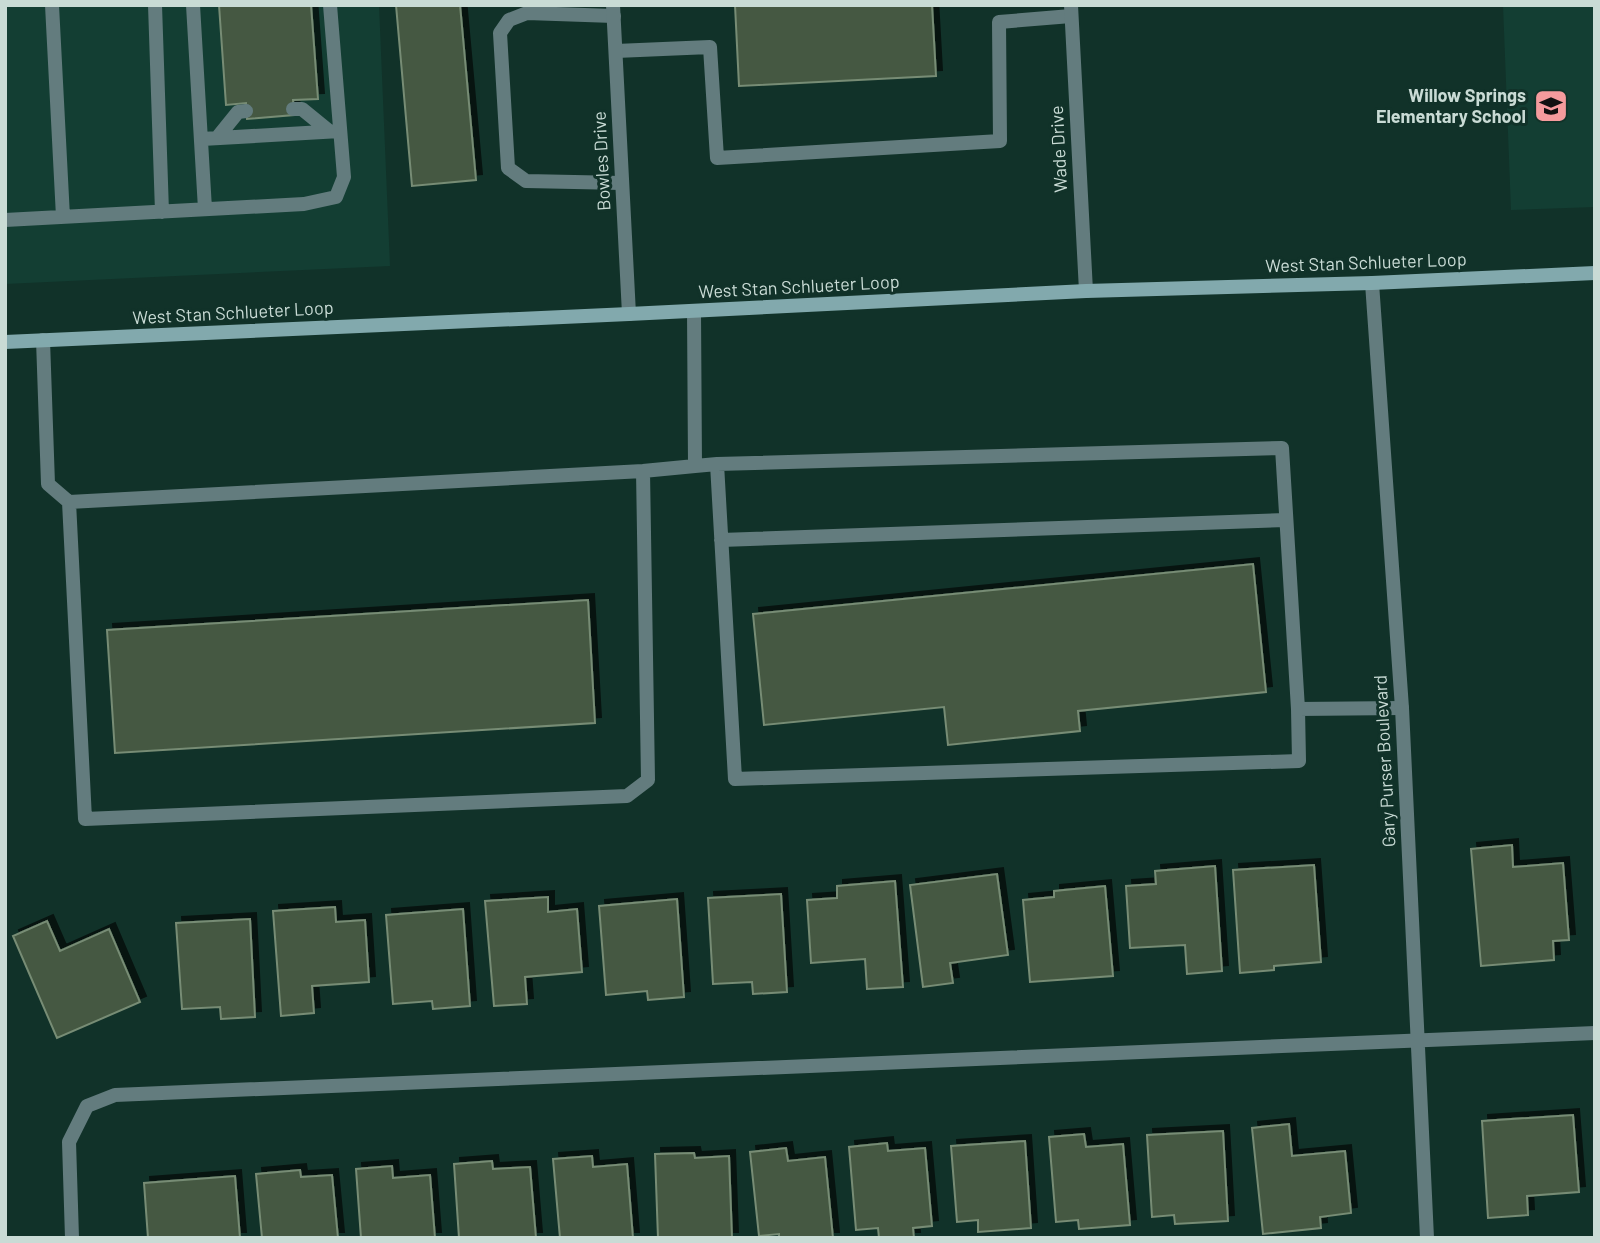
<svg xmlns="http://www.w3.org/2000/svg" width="1600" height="1243" font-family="Barlow,sans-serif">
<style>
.built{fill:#133e33}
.building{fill:#455842;stroke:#778c74;stroke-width:2;filter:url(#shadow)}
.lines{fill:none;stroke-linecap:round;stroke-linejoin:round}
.lane{stroke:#637c7e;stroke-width:14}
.street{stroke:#637c7e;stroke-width:14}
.secondary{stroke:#82a9ad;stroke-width:14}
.labels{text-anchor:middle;stroke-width:6;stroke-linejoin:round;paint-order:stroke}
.poi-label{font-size:18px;font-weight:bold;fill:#c9dbd5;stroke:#113229;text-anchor:end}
.street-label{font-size:18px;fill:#c9dbd5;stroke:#113229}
</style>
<defs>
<filter id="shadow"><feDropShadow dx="6" dy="-6" stdDeviation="0" flood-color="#0009"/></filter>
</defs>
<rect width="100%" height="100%" fill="#113229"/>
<path class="built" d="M5,5h374l11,261 -385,18z
M1503,5h92v202l-84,3z"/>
<path class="building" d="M219,5h92l7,94 -25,1 1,15 -47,4 -1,-16 -20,2z
M396,5h64l16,175 -64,6z
M735,5h197l4,71 -197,10z
M1253,564l13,128 -188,19 2,20 -132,14 -4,-38 -180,18 -11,-111z
M588,600l7,123 -480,30 -8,-123z
M1512,845l1,22 50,-4 6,77 -16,1 1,19 -73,6 -10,-117z
M1314,865l7,97 -47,4v4l-34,3 -7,-103z
M1215,866l7,105 -35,3 -2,-29 -55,3 -4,-62 30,-2 -1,-13z
M997,874l11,81 -58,8 3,20 -30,4 -13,-102z
M895,881l8,106 -36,2 -2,-30 -54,4 -4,-63 30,-2v-12z
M1105,886l8,90 -83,6 -7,-82 31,-3v-6z
M781,894l6,98 -34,2 -1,-12 -39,2 -5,-86z
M548,897v15l29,-3 5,63 -57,5 2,27 -33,2 -9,-105z
M677,899l7,98 -36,3 -1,-9 -41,4 -7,-89z
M335,907l1,15 29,-2 4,62 -57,4 2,27 -33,3 -8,-105z
M463,909l7,97 -37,3 -1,-8 -39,3 -7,-89z
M250,919l5,98 -34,2 -1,-12 -38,2 -6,-86z
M47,921l13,30 49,-22 31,73 -83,36 -44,-102z
M1573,1115l6,77 -52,4 1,19 -40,3 -6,-97z
M1289,1124l3,32 53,-5 6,62 -31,4 1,11 -58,6 -11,-106z
M1223,1131l5,90 -53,3 -1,-9 -22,2 -5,-82z
M1084,1134l2,13 37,-3 7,81 -51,4 -1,-9 -22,2 -7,-85z
M1025,1141l6,87 -53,4v-12l-21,2 -6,-76z
M887,1143l1,8 37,-3 7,78 -19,2 1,10h-35l-1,-10 -22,2 -7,-83z
M786,1148l2,13 37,-4 8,81h-54v-4l-20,2 -9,-84z
M694,1153l1,5 34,-2 3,82h-74l-3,-84z
M592,1156l1,11 34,-3 6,74h-73l-7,-79z
M492,1161l1,8 37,-2 6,71h-77l-5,-74z
M392,1166l1,12 37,-3 5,63h-74l-5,-69z
M300,1170l1,7 31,-2 6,63h-76l-6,-64z
M235,1176l5,62h-92l-4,-55z"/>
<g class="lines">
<path class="lane" d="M52,5l11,212
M155,5l7,207
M193,5l12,204
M614,16l-87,-3 -18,7 -9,13 8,135 18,13 96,2
M616,51l94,-4 7,111 283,-17 -1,-119 72,-6
M293,109h9l27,22
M217,138l21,-26 8,-1
M202,139l138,-8
M5,220l299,-16 32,-7 8,-20 -14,-172
M694,311l1,155 22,-2 565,-16 16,261 1,52 -564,18 -18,-315
M43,340l5,144 21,18 574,-31 52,-5
M69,502l16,317 542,-23 21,-16 -5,-309
M721,540l565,-20
M1298,709l104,-1"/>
<path class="street" d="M613,5l16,309
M1071,5l15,286
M1372,283l30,425 25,530
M72,1238l-3,-96 18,-36 28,-11 1480,-62"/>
<path class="secondary" d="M5,342l624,-28 457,-23 286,-8 223,-10"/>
</g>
<defs>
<g id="school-square" transform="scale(1.75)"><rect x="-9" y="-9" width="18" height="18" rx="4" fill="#f59b9d" stroke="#113229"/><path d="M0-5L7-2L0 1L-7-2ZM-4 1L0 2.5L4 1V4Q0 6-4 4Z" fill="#111"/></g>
</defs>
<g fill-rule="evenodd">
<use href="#school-square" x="1551" y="106"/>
</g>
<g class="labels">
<g class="poi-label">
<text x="1526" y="102">Willow Springs<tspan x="1526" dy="21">Elementary School</tspan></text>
</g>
<g class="street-label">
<text transform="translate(1059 149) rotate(-93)" y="6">Wade Drive</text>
<text transform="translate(602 161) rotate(-93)" y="6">Bowles Drive</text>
<text transform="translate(1366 263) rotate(-2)" y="6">West Stan Schlueter Loop</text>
<text transform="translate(799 287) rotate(-3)" y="6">West Stan Schlueter Loop</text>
<text transform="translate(233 313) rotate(-3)" y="6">West Stan Schlueter Loop</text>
<text transform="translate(1385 761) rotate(-93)" y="6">Gary Purser Boulevard</text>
</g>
</g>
<rect width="1600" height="1243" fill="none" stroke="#c9dbd5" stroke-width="14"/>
</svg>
